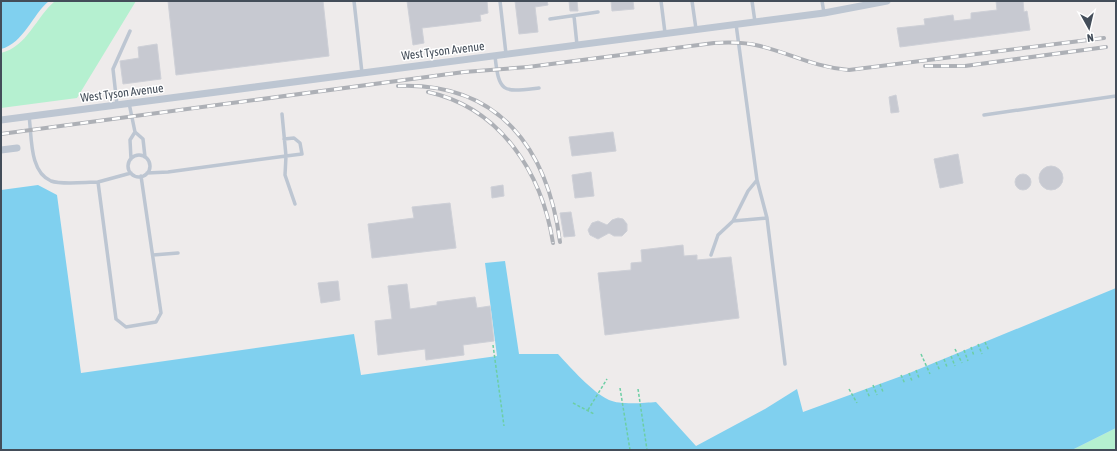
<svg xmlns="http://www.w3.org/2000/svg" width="1117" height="451" font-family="'Asap Condensed',sans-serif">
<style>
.green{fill:#b5f0d0}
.water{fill:#80d0ef}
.building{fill:#c7c9d1;stroke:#ced0d7}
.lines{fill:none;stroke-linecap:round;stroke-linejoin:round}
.path{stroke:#6ccea4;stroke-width:1.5;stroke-dasharray:3 2;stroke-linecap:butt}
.lane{stroke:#bdc6d2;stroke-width:3.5}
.street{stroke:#bdc6d2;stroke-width:7}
.rail-casing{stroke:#adb0b6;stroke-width:4}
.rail{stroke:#fff;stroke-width:2.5;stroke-dasharray:8;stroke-linecap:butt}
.labels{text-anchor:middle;stroke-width:3;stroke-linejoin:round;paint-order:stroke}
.street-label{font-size:12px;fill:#434d59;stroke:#fff}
</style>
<rect width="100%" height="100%" fill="#eeebeb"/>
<path class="green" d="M55,1h81l-59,97 -76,10v-55c26,-6 35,-36 54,-52z
M1116,428v22h-44z"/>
<path class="water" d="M1,1h48c-17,14 -25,42 -48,48z
M38,185l19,10 24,178 273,-39 7,41 136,-19 -12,-93 20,-2 14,93h39c13,14 34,38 51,46 11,5 35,3 47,2l40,44 69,-37 32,-20 6,23 104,-38 209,-86v140l-44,22h-1071v-260z"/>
<path class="building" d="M168,1h155l6,55 -153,19z
M407,1h80l1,12 -8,2 1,6 -59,7 2,15 -11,2z
M515,1h32l1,4 -13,2 3,25 -19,2z
M569,1h8l1,10h-8z
M611,1h22l1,8 -22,2z
M996,1h27l1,11 3,-1 3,19 -130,17 -3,-19 28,-3 -1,-6 29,-4 1,6 17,-2v-6l26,-3z
M157,44l4,35 -38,5 -3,-23 19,-3 -1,-11z
M896,95l3,17 -8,1 -2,-16z
M613,132l3,19 -44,5 -3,-19z
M958,154l5,29 -23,5 -6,-29z
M1039 178a12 12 0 1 1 24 0a12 12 0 1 1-24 0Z
M591,172l3,24 -19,2 -3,-23z
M1015 182a8 8 0 1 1 16 0a8 8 0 1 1-16 0Z
M503,185l1,11 -12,2 -1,-11z
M450,203l6,45 -84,10 -4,-34 46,-6 -2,-11z
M571,212l4,24 -11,1 -4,-24z
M618,218l5,1 4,5v7l-5,5h-8l-5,-3 -11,6 -8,-4 -2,-5 4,-7 6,-2 9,4 5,-5z
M683,245l1,11 13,-1v5l34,-3 8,61 -134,17 -7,-62 33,-3v-7l11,-1 -1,-12z
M338,281l2,19 -19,3 -3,-20z
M407,284l3,25 27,-4v-3l38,-5 2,11 13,-2 4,35 -31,4 1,10 -38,5 -1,-11 -47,6 -3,-34 17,-2 -4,-33z"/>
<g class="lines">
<path class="path" d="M985,342l4,9
M978,344l4,10
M493,345l11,81
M971,347l3,9
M955,349l7,14
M964,350l4,11
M921,354l9,20
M951,356l4,10
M944,359l3,8
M936,362l4,9
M916,370l3,8
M909,373l3,8
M901,375l4,9
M880,384l3,8
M873,385l4,10
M620,388l10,62
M638,389l9,61
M849,389l8,14
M866,389l4,9
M573,403l21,11
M588,410l19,-31"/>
<path class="lane" d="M354,1l8,72
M500,1l6,53
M661,1l4,32
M692,1l4,28
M752,1l3,21
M822,1l2,12
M574,16l3,29
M550,19l48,-7
M495,56c4,38 8,36 44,32
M129,103l6,29 8,7 2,18
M117,105l-4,-36 17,-38
M984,115l132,-19
M29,116c3,20 0,56 22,65 11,4 35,1 47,1l18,137 10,8 30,-5 5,-9 -20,-137
M284,139l10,-1 6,5 2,11 -16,2 -1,19 10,29
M128 166a11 11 0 1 1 22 0a11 11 0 1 1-22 0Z
M131,159l-1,-19 5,-8
M147,173l21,-1 118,-16 -4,-42
M757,180l10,38 18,146
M98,182l33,-9
M733,221l34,-3
M153,255l25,-2
M711,255l7,-20 15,-14 15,-30 9,-11 -21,-156"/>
<path class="street" d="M1,120l823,-107 63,-12
M1,150l16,-2"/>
<g class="rail-casing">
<path id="rail" d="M925,66h40l141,-19
M398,86c101,-4 150,63 162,156
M428,92c73,16 114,81 125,151
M1,134l463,-62 64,-5 186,-24c16,-1 31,-1 46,3 32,8 54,21 89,24l255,-32"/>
</g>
<use href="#rail" class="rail"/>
</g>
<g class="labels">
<g class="street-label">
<text transform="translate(443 51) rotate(-7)" y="4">West Tyson Avenue</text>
<text transform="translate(122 93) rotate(-7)" y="4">West Tyson Avenue</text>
</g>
</g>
<rect width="1117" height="451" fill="none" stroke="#434d59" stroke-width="4"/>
<g transform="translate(1089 28) rotate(172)" stroke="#ffffff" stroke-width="3" paint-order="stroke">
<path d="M0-3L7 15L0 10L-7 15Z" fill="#434d59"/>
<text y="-6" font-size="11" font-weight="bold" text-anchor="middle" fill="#434d59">N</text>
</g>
</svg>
